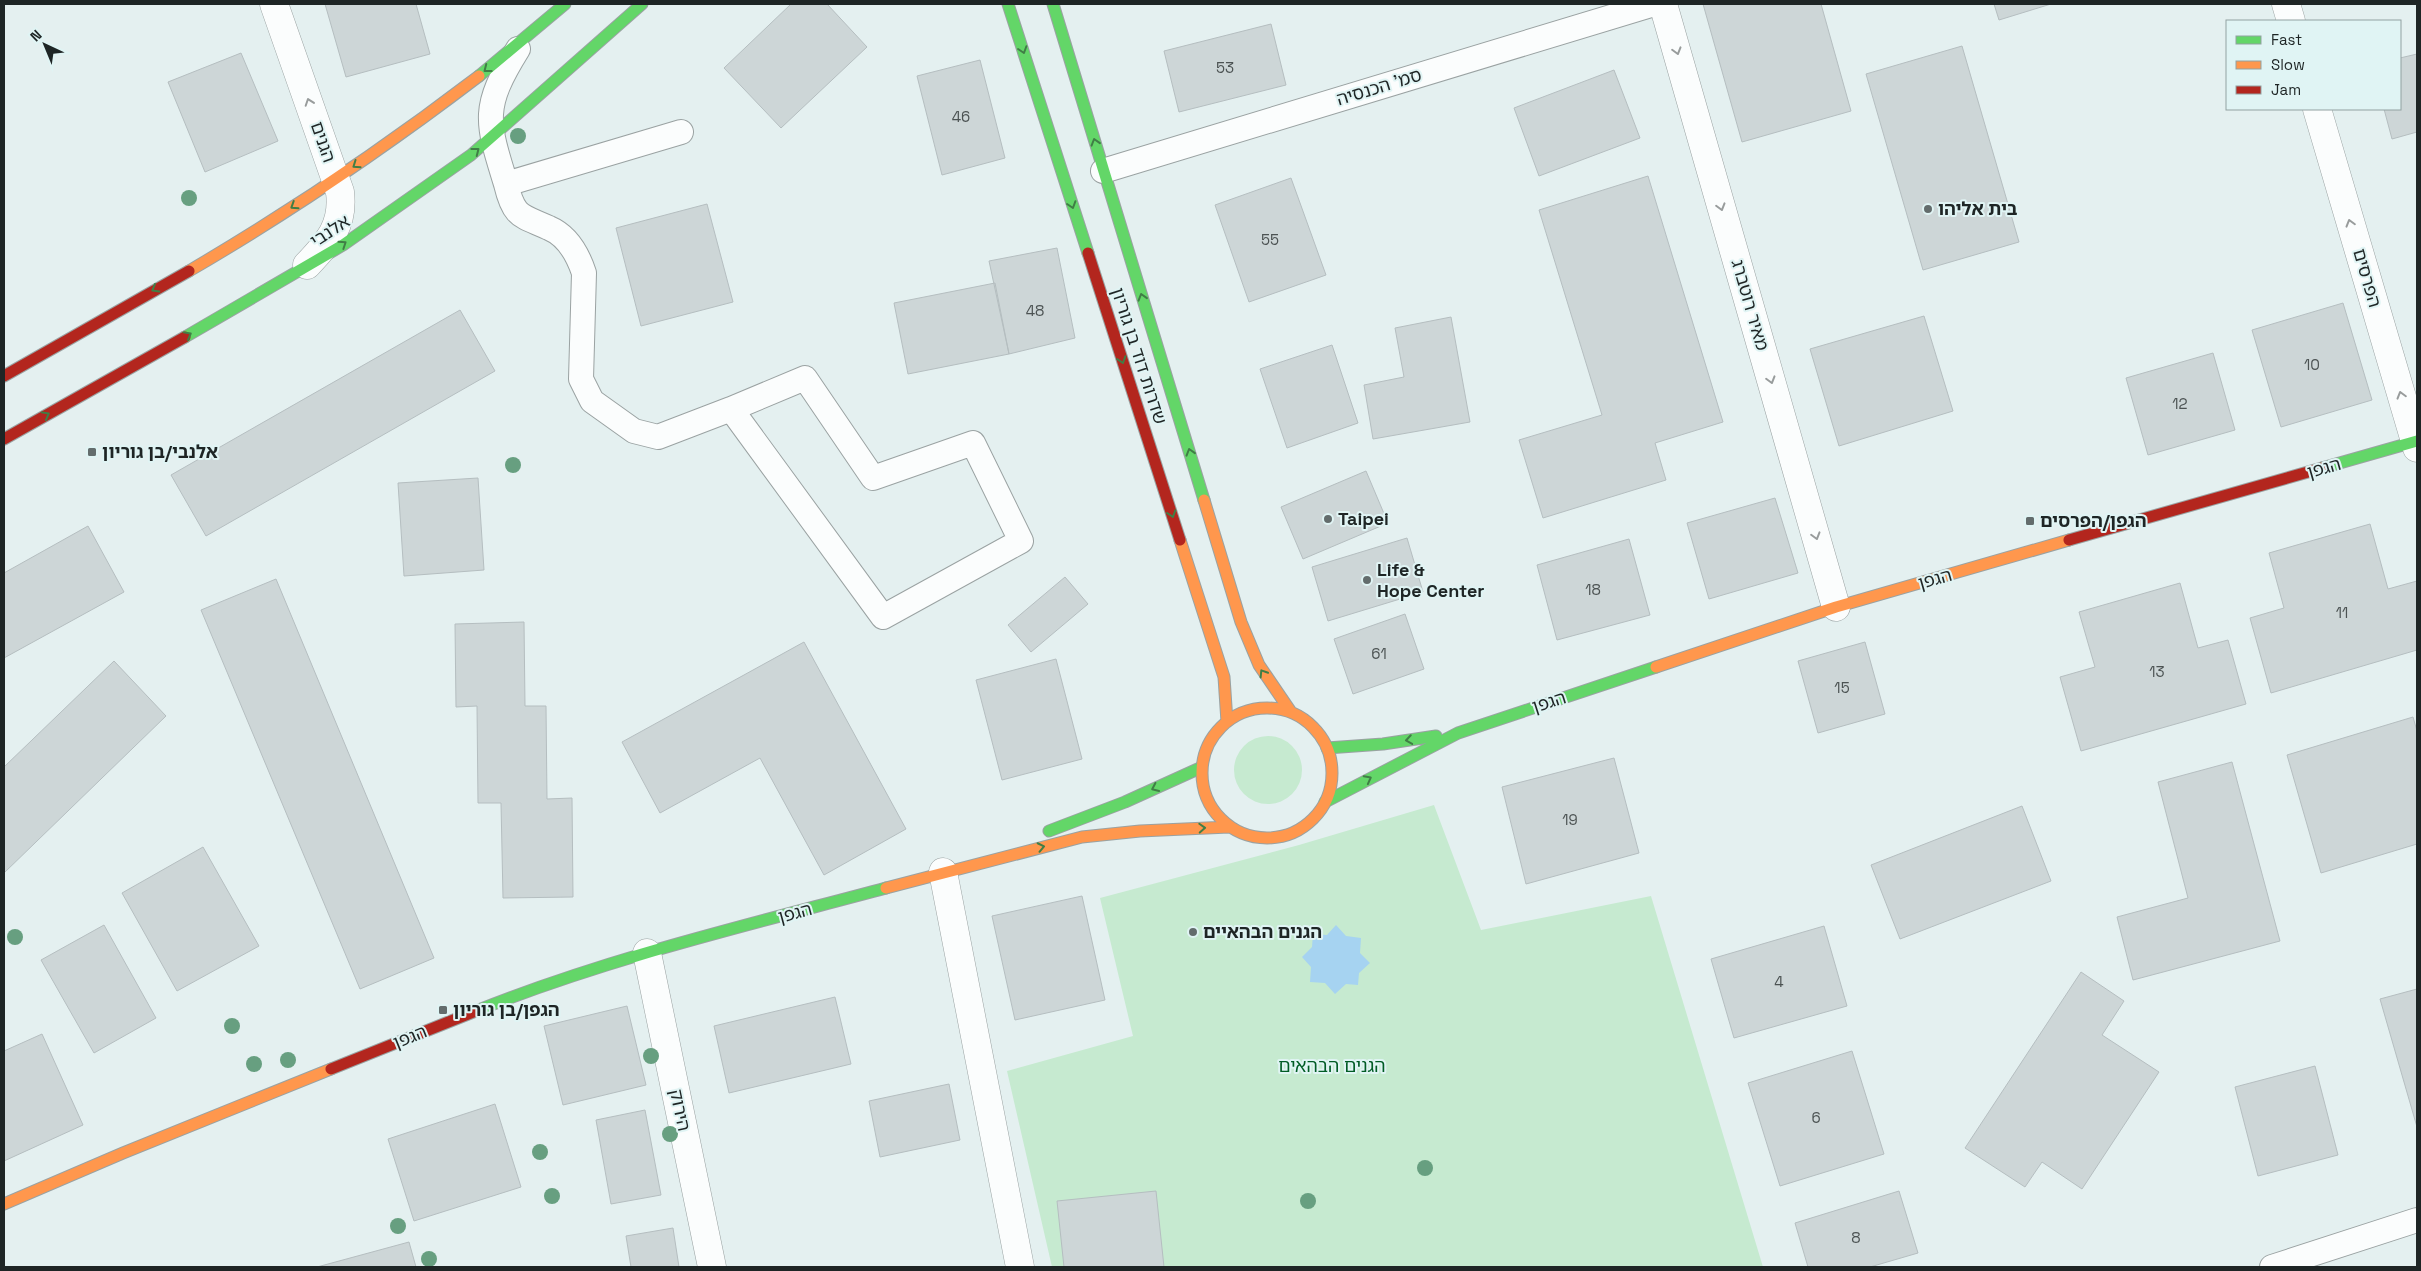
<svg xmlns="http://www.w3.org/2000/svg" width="2421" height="1271" font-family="'Space Grotesk','Noto Sans Hebrew',sans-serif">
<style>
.green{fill:#c6ead0}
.water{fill:#a6d3f1}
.building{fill:#cdd6d7;stroke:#b5bec0}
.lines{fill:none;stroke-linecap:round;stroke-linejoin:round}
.lane-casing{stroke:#9aa2a2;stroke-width:26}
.street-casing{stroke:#9aa2a2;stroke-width:29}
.fast-casing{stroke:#9aa2a2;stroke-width:13}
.slow-casing{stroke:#9aa2a2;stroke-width:13}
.jam-casing{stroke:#9aa2a2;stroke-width:13}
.lane{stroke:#fbfdfd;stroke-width:24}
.street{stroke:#fbfdfd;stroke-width:28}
.fast{stroke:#63d668;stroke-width:11}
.slow{stroke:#ff974d;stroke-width:11}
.jam{stroke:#b3261e;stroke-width:11}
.tree{fill:#679f80}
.oneway{stroke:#407e46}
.oneway2{stroke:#989c9c}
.poi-dot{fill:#636c6c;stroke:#e0f4f4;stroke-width:2}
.labels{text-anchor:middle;stroke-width:4;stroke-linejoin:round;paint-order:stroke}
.number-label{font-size:15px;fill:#4c5353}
.street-label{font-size:18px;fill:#1e2525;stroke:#e0f4f4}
.poi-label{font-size:18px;font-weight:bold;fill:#1e2525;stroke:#e0f4f4;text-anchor:start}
.park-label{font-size:18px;fill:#015c25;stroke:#e0f4f4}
</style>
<rect width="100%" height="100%" fill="#e4f0f0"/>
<path class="green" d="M1234 770a34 34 0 1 1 68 0a34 34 0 1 1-68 0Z
M1434,805l47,125 170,-34 112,371h-711l-45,-196 126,-35 -33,-138 199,-53z"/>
<path class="water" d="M1336,925l10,11 15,2 -1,15 10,10 -11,10 -1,12 -12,-1 -11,10 -10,-11 -15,-1 1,-15 -9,-10 10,-10 1,-13 14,1z"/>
<path class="building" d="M325,4h91l14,50 -84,23z
M791,4h36l40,43 -86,81 -57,-60z
M1703,4h118l30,107 -109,31z
M1994,4h57l-52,16z
M1271,24l15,61 -107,27 -15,-61z
M1962,46l57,196 -96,28 -57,-196z
M241,53l37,88 -73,31 -37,-90z
M2417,54v78l-25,7 -8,-30h16v-51z
M980,60l25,98 -63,17 -25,-99z
M1614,70l26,68 -101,38 -25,-68z
M1648,176l75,246 -68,21 11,37 -123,38 -24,-78 83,-25 -63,-205z
M1291,178l35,97 -77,27 -34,-97z
M707,204l26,98 -92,24 -25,-98z
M1057,248l18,90 -66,16 -20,-93z
M995,283l14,71 -101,20 -14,-71z
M2343,303l29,97 -91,27 -29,-97z
M460,310l35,61 -289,165 -35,-61z
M1924,316l29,95 -114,35 -29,-97z
M1451,317l19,105 -97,17 -9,-54 40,-8 -9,-49z
M1332,345l26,78 -71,25 -27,-79z
M2213,353l22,77 -87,25 -22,-77z
M1366,471l22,52 -85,36 -22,-52z
M478,478l6,92 -80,6 -6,-93z
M1775,498l23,75 -89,26 -22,-76z
M2370,524l18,65 29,-8v69l-146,43 -21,-75 34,-10 -15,-55z
M88,526l36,66 -120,66v-85z
M1407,538l16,54 -95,29 -16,-54z
M1629,539l21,76 -93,25 -20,-75z
M1065,577l23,27 -57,48 -23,-27z
M276,579l158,379 -74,31 -159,-379z
M2180,583l18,65 30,-8 18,64 -165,47 -21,-74 35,-10 -16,-55z
M1405,614l19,55 -71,25 -19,-55z
M524,622l1,84h21l1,93 25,-1 1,99 -70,1 -2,-95h-23l-1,-97 -21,1 -1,-83z
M804,642l102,187 -82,46 -64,-117 -100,55 -38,-71z
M1865,642l20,72 -67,19 -20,-72z
M1056,659l26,100 -80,21 -26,-100z
M114,661l52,55 -162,157v-106z
M2413,717l4,14v113l-96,29 -34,-118z
M1614,758l25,95 -113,31 -24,-97z
M2232,762l48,179 -147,39 -16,-63 71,-19 -30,-116z
M2022,806l29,75 -151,58 -29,-74z
M203,847l56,99 -82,45 -55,-98z
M1082,896l23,104 -90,20 -23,-104z
M104,925l52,93 -62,35 -53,-93z
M1824,926l23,80 -113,32 -23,-79z
M2081,972l43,29 -22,34 57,37 -77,117 -40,-27 -17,25 -60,-39z
M2417,989v138l-37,-128z
M835,997l16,67 -122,29 -15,-67z
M627,1006l19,79 -83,20 -19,-79z
M42,1034l41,91 -79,36v-110z
M1852,1051l32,103 -104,32 -32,-103z
M2315,1066l23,89 -80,21 -23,-89z
M949,1084l11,56 -80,17 -11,-56z
M495,1104l26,83 -107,34 -26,-82z
M645,1110l16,85 -50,9 -15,-84z
M1156,1191l8,76h-100l-7,-66z
M1899,1191l19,62 -48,14h-62l-13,-44z
M673,1228l6,39h-48l-5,-31z
M409,1242l7,25h-99z"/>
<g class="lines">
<g class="lane-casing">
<path id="lane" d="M518,49c-36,58 -32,71 -12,135l175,-52
M1103,171l551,-167
M506,184c8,34 15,31 43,44 19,8 29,27 35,45l-3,106 11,22 42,30 24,6 73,-28 152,208 138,-76 -48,-98 -100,35 -68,-100 -74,31
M2272,1267l145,-47"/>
</g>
<g class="street-casing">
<path id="street" d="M274,4l66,188c4,33 -11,50 -33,73
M1663,4l173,603
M2286,4l5,17
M2317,109l100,339
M943,872l77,395
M647,953l65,314"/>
</g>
<g class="fast-casing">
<path id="fast" d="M1008,4l80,249
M1053,4l151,496
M479,76l86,-72
M185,337l158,-92 128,-90 171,-151
M2322,468l95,-27
M1327,748l56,-4 53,-8
M1325,802l133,-69 198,-66
M1049,831l76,-29 75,-34
M476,1011c132,-53 272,-86 410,-123"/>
</g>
<g class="slow-casing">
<path id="slow" d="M189,271c101,-59 197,-124 290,-195
M1204,500l37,122 18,43 32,47
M1180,540l44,137 3,45
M1656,667l180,-60 233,-67
M1202 773a65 65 0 1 1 130 0a65 65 0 1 1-130 0Z
M886,888l196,-51 58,-6 89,-4
M4,1204l119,-51 208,-84"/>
</g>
<g class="jam-casing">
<path id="jam" d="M1088,253l92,287
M4,376l185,-105
M4,439l181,-102
M2069,540l253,-72
M331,1069l145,-58"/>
</g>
<use href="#lane" class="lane"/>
<use href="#street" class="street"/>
<use href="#fast" class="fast"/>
<use href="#slow" class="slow"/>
<use href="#jam" class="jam"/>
</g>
<g class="tree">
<circle cx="518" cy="136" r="8"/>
<circle cx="189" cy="198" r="8"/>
<circle cx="513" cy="465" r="8"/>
<circle cx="15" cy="937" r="8"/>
<circle cx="232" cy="1026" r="8"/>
<circle cx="651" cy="1056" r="8"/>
<circle cx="288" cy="1060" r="8"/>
<circle cx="254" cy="1064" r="8"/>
<circle cx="670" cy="1134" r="8"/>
<circle cx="540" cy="1152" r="8"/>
<circle cx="1425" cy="1168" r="8"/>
<circle cx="552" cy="1196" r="8"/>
<circle cx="1308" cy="1201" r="8"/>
<circle cx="398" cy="1226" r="8"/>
<circle cx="429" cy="1259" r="8"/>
</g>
<defs><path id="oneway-chevron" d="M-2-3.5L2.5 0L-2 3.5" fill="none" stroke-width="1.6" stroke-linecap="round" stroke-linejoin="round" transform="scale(1.25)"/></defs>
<g class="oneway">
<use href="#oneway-chevron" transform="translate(1023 50) rotate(72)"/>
<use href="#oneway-chevron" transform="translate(487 69) rotate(142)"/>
<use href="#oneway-chevron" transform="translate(1095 142) rotate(-107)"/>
<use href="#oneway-chevron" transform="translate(476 151) rotate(-38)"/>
<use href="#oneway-chevron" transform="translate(356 165) rotate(145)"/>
<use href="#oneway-chevron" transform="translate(1072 205) rotate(72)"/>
<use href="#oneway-chevron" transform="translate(294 206) rotate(147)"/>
<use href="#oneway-chevron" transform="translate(343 244) rotate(-34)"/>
<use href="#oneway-chevron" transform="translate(155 289) rotate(150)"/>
<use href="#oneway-chevron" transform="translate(1142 297) rotate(-107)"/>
<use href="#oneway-chevron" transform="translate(188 335) rotate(-29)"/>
<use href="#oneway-chevron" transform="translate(1122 360) rotate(72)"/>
<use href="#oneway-chevron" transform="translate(46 415) rotate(-29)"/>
<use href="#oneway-chevron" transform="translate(1190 452) rotate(-107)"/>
<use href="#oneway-chevron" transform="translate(1172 514) rotate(72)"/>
<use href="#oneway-chevron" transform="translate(1263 673) rotate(-122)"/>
<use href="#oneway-chevron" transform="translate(1409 740) rotate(171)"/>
<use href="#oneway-chevron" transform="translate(1368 779) rotate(-28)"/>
<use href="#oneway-chevron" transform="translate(1155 788) rotate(155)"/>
<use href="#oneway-chevron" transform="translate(1202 828) rotate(-3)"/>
<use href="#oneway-chevron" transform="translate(1041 847) rotate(-12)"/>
</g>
<g class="oneway2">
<use href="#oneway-chevron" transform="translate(1677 51) rotate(74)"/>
<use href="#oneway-chevron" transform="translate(309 102) rotate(-109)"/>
<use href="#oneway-chevron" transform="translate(1721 207) rotate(74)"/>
<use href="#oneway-chevron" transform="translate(2350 223) rotate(-106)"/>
<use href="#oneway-chevron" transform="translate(1771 380) rotate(74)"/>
<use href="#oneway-chevron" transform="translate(2401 395) rotate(-106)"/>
<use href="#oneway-chevron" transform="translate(1816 536) rotate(74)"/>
</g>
<g class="poi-dot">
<circle cx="1928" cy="209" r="5"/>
<rect x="87" y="447" width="10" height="10" rx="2.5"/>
<circle cx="1328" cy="519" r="5"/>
<rect x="2025" y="516" width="10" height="10" rx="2.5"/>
<circle cx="1367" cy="580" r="5"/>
<circle cx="1193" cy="932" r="5"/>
<rect x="438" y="1005" width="10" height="10" rx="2.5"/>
</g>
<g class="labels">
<g class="number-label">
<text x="1225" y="73">53</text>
<text x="961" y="122">46</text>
<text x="1270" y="245">55</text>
<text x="1035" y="316">48</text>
<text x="2312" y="370">10</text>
<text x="2180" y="409">12</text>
<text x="1593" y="595">18</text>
<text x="2342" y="618">11</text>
<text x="1379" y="659">61</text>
<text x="2157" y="677">13</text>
<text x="1842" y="693">15</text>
<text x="1570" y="825">19</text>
<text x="1779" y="987">4</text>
<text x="1816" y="1123">6</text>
<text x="1856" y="1243">8</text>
</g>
<g class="street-label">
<text transform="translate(1379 87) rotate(-17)" y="6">סמ' הכנסיה</text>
<text transform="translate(323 142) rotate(71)" y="6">הגנים</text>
<text transform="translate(330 231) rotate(-33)" y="6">אלנבי</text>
<text transform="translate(2367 278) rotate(74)" y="6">הפרסים</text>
<text transform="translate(1750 305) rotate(74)" y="6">מאיר רוטברג</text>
<text transform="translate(1139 356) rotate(72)" y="6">שדרות דוד בן גוריון</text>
<text transform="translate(2324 468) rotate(-16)" y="6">הגפן</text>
<text transform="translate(1935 579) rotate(-16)" y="6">הגפן</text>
<text transform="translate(1549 702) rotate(-18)" y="6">הגפן</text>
<text transform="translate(795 913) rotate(-15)" y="6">הגפן</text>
<text transform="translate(410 1037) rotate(-22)" y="6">הגפן</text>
<text transform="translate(680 1110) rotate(78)" y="6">הירוק</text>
</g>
<g class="poi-label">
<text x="1938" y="215">בית אליהו</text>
<text x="102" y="458">אלנבי/בן גוריון</text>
<text x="1338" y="525">Taipei</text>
<text x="2040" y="527">הגפן/הפרסים</text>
<text x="1377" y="576">Life &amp;<tspan x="1377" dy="21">Hope Center</tspan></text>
<text x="1203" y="938">הגנים הבהאיים</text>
<text x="453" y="1016">הגפן/בן גוריון</text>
</g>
<g class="park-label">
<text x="1332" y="1072">הגנים הבהאים</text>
</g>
</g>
<rect width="2421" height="1271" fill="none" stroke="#1e2525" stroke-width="10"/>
<rect x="2226" y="20" width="175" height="90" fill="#e0f4f4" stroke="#92a1a1"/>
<rect x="2236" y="36" width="25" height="8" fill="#63d668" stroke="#92a1a1"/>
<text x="2271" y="45" font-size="15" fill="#1e2525">Fast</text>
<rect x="2236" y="61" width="25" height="8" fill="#ff974d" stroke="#92a1a1"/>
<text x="2271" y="70" font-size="15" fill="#1e2525">Slow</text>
<rect x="2236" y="86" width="25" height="8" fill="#b3261e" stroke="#92a1a1"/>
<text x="2271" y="95" font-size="15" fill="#1e2525">Jam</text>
<g transform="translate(45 45) rotate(316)" stroke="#e0f4f4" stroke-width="4" paint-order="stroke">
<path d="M0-4L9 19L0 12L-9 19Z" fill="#1e2525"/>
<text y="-8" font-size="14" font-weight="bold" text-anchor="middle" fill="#1e2525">N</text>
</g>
</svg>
